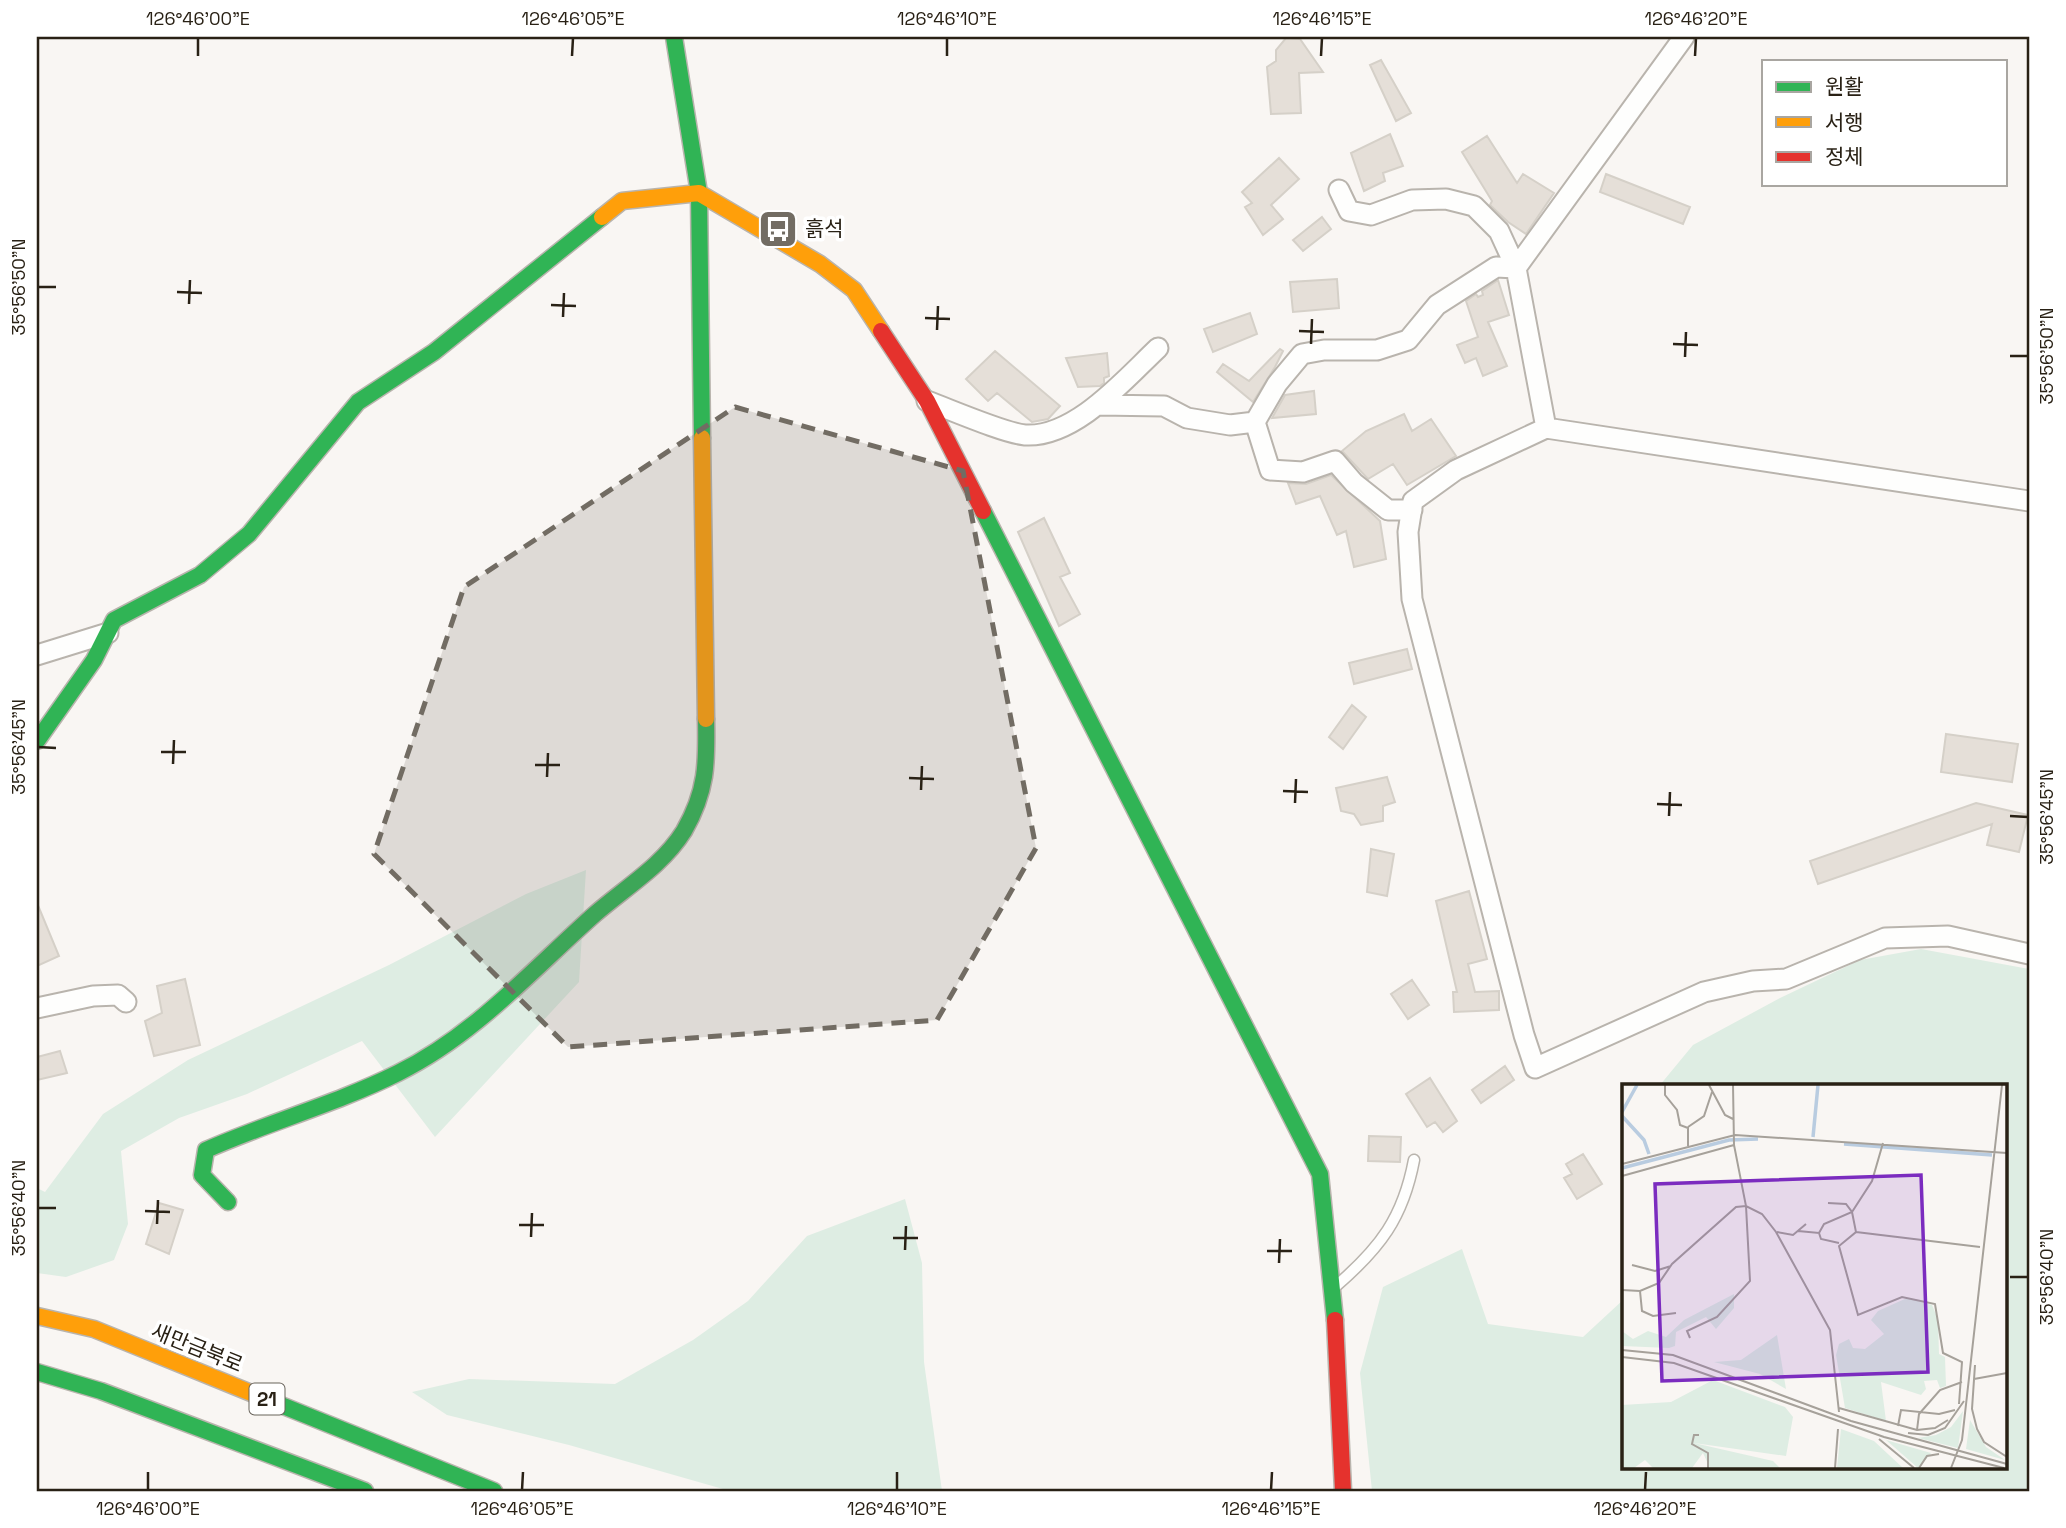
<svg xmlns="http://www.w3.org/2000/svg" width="2066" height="1528" font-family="'Space Grotesk','Noto Sans KR',sans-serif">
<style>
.green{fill:#deede3}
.building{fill:#e5dfd8;stroke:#d5d0c8;stroke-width:2}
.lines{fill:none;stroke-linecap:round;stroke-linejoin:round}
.lane-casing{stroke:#b9b4ad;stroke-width:13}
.street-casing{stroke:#b9b4ad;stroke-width:23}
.fast-casing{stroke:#b9b4ad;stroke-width:19}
.slow-casing{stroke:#b9b4ad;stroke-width:19}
.jam-casing{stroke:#b9b4ad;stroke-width:19}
.lane{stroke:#fefefd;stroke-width:10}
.street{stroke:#fefefd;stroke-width:19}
.fast{stroke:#30b455;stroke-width:16}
.slow{stroke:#ff9f0a;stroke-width:16}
.jam{stroke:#e5322d;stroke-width:16}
.marked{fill:#726c63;fill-opacity:0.2;stroke:#726c63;stroke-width:5;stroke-dasharray:14 9;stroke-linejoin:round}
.ticks{fill:none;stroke:#292115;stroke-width:2.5}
.labels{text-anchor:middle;stroke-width:7;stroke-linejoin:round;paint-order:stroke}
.shield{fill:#fff;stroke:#69645b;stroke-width:2}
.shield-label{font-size:19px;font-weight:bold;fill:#292115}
.poi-label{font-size:21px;fill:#292115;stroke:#fff;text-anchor:start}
.street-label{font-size:21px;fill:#292115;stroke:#fff}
.inset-river{fill:none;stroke:#b9cce0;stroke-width:3.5}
.inset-road{fill:none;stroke:#a6a19a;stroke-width:2}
.view{fill:#7b2cbf;fill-opacity:0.15;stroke:#7b2cbf;stroke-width:3.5}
.inset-edge{fill:none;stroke:#292115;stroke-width:3.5}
.neatline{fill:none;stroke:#292115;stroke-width:2.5}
.ticks-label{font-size:18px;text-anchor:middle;fill:#292115}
</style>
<rect width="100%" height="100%" fill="#f9f6f3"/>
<path class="green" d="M586,870l-7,112 -144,155 -73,-96 -115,53 -68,24 -58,33 7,73 -14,36 -48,17 -29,-4v-85l8,4 58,-78 85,-54 201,-95 137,-71z
M1921,949l108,20v522h-657l-12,-118 23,-86 79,-38 26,75 95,13 40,-37v167h382v-382h-345l33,-40 87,-47 80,-38z
M905,1199l17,64 2,99 18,129h-212l-161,-46 -122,-30 -35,-23 57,-13 146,5 78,-44 55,-39 59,-65z"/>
<path class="building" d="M1286,38l14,1 23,33 -24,1 2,40 -30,1 -4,-47 9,-6v-11z
M1381,60l30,53 -15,8 -26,-56z
M1390,134l13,32 -20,7 2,8 -21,10 -13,-38z
M1487,136l30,47 6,-9 31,19 -28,41 -18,-12 -18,-17 2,-4 -30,-49z
M1279,158l20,21 -28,26 12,14 -20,16 -18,-28 7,-4 -10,-11z
M1606,174l84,33 -7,17 -83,-32z
M1322,217l9,12 -28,22 -10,-11z
M1337,279l2,29 -46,4 -3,-30z
M1498,280l11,35 -21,7 19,44 -24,10 -7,-18 -11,5 -8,-18 21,-8 -12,-36 10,-7 2,3 5,-2 -1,-4z
M1250,313l7,21 -44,18 -9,-23z
M1280,349l3,2 -8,16 -22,35 -36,-30 6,-8 26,17z
M995,351l65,55 -12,13 -16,3 -35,-29 -9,8 -22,-22z
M1107,353l2,23 -5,2v5l-4,3 -22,1 -12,-29z
M1314,391l2,23 -44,4 13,-23z
M1404,414l8,17 19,-12 25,37 -49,29 -14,-21 -25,15 -26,-28 24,-20z
M1331,475l49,46 6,38 -32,8 -8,-36 -9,4 -17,-39 -24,8 -8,-21 18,1z
M1044,518l26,55 -10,4 20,37 -21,12 -41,-94z
M1407,649l5,20 -58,15 -5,-21z
M1352,705l14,12 -23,32 -14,-12z
M1946,734l72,10 -6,38 -71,-10z
M1387,777l8,25 -12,4v15l-22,4 -7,-11 -13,-3 -5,-23z
M1976,803l52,12 -9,37 -32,-7 5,-21 -174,60 -8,-23z
M1371,849l23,5 -7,42 -20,-4z
M1469,891l18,68 -19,5 7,28 24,-1v19l-45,2 -1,-20h4l-21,-91z
M37,903l22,53 -22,10z
M185,979l15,66 -46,11 -9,-35 17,-8 -5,-27z
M1412,980l17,25 -21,14 -17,-25z
M60,1051l7,22 -30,7v-23z
M1505,1066l9,14 -33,23 -9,-13z
M1430,1078l27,43 -14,11 -8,-10 -8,5 -21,-33z
M1369,1136l32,1 -1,25 -32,-1z
M1583,1154l19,30 -25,15 -13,-21 8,-4 -6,-10z
M159,1203l24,7 -14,44 -23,-10z"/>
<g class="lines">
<g class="lane-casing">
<path id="lane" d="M1336,1286c44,-38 67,-68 78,-126"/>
</g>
<g class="street-casing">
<path id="street" d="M1339,190l10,21 22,4 41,-15 34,-1 28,7 25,25 17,37 30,160 -90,42 -43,31 -5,31 4,67 112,436 11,33 169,-76 49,-11 33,-2 99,-41 63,-2 81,18
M927,401c22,8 77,32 98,34 50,3 100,-56 133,-87
M1099,405l65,1 23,12 43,7 25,-3 22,-38 25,-30 22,-4h53l31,-10 29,-35 59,-38 20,1 168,-231
M1255,422l15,48 33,2 32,-11 19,22 34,27h24
M1546,428l483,73
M37,655l71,-22
M37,1008l56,-12 25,-1 8,7"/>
</g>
<g class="fast-casing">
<path id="fast" d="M674,37l25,156 3,245
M983,511l337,663 15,146
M37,741l57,-81 20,-40 86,-45 49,-41 109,-132 76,-50 168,-135
M228,1202l-26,-27 4,-25c63,-28 130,-46 192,-77 77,-38 134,-103 197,-159 31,-27 67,-48 89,-83 23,-40 23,-68 22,-112
M37,1372l64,19 264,100
M266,1399l228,92"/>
</g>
<g class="slow-casing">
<path id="slow" d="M602,217l20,-16 77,-8 121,71 34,26 27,41
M702,438l4,281
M37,1316l57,13 172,70"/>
</g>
<g class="jam-casing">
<path id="jam" d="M881,331l46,70 56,110
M1335,1320l8,171"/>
</g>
<use href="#lane" class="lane"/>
<use href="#street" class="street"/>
<use href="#fast" class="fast"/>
<use href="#slow" class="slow"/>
<use href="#jam" class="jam"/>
</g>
<path class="marked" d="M735,407l228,64 73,377 -99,172 -369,27 -194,-193 90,-267z"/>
<path class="ticks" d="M198,56v-18M572,56l1,-18M947,56v-18M1321,56l1,-18M1695,56l1,-18M38,287h18M177,292l25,1M189,304l1,-24M551,305l25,1M563,317l1,-24M925,318l25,1M937,330l1,-24M1299,331l25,1M1311,344l1,-25M1673,344l25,1M2010,356h18M1685,357l1,-25M38,747l18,1M161,752h25M173,764l1,-24M535,765h25M547,777l1,-24M909,778l25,1M921,790l1,-24M1283,791l25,1M1295,803l1,-24M1657,804l25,1M1669,816l1,-24M2010,816l18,1M38,1208h18M145,1211l25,1M157,1224l1,-24M519,1225h25M531,1237l1,-24M893,1238h25M905,1250l1,-24M1267,1251h25M1279,1263l1,-24M2010,1277h18M148,1490v-18M522,1490l1,-18M897,1490v-18M1271,1490l1,-18M1645,1490l1,-18"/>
<defs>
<g id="bus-square" transform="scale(2.0125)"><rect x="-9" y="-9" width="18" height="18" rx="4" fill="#726c63" stroke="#fff"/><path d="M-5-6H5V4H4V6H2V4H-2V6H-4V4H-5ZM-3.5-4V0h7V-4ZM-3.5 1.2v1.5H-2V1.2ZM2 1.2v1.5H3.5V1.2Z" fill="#fff"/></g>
</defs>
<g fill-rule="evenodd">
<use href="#bus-square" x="778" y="229"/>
</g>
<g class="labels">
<rect class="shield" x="249.5" y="1383.5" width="35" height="31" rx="5"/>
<g class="shield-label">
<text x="267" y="1406">21</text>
</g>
<g class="poi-label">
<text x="805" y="236">흙석</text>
</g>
<g class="street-label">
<text transform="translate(197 1348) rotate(22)" y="7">새만금북로</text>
</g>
</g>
<g transform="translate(1622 1084)">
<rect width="385" height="385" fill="#f9f6f3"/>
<path d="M112,210v14l-18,21 -10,-12 -30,15 -1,14 -6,2 -47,-2v-15l11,8 15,-8 18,6 18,-17zM285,214l25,7 6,14 1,35 6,3 1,29 -6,2 -3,-8 -13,1 2,8 -5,6 -40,-13 5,39 -41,-13 -9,-53 3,-11 10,-5 4,9 12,1 19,-15 -13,-14 7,-9zM155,251l9,54 -26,-15 -46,-12 27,-2zM91,296l72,27 8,10 -7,39 -92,-13 79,18 7,7h-70l-7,-15 -11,15h-39l-8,-8 -11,8h-12v-63l49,-3zM341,327l-5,37 -40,-10 18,-3 15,-8zM348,336l16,27 19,13 -39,-11zM219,345l33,12 29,27h-66zM264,356l45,13 -13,15z" fill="#deede3"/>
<path class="inset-river" d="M0,28l15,-27M0,32l22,24 5,14M191,53l5,-52M222,60l148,11M0,84l107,-28 29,-1"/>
<path class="inset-road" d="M43,1v10l12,15 3,15 8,3v18M87,1l16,30 8,4M66,43l16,-11 8,-24M0,80l113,-29 272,18M0,92l112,-31M206,119l18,1 6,8 4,20 -17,14 19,69 44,-18 33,7 8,49 19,9 -3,42M176,147l21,2 5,-9 28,-12 20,-31 11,-38M155,148l16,3 13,-11M234,148l124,15M197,149l2,6 18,4M10,181l23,6 16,-5M0,206l18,1 19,-8 13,-19 64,-57 10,-1 16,8 14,18 54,98 9,82M18,207l2,20 11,5 23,-3M68,254l-3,-7 30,-14 33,-36 -4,-75 -12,-61 -1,-60M0,266l51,5 178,66 156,43M0,273l52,6 210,74 120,31M353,281l-3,44 5,20 7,13 23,15M352,295l33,-6M217,324l78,22 18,-2 13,-8M276,342l3,-16 38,4 16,-4M295,346l2,-16 21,-24 22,-8M286,349l20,2 17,-7 19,-27M77,351h-5l-2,9 16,9v15M257,355l35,29M213,384l3,-39M297,384l8,-12 12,-2M329,384l11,-28 40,-355"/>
<path class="view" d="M299,91l7,197 -266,9 -7,-197z"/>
<rect width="385" height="385" class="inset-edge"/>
</g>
<rect width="2066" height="1528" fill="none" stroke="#ffffff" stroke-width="77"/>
<rect x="1762" y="60" width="245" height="126" fill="#ffffff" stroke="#a9a6a1" stroke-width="2"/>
<rect x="1776" y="82" width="35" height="10" fill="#30b455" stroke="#a9a6a1" stroke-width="2"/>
<text x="1825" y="94" font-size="21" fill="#292115">원활</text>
<rect x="1776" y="117" width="35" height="10" fill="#ff9f0a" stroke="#a9a6a1" stroke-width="2"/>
<text x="1825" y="130" font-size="21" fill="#292115">서행</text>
<rect x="1776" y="152" width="35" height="10" fill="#e5322d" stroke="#a9a6a1" stroke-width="2"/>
<text x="1825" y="164" font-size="21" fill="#292115">정체</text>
<rect x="38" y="38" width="1990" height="1452" class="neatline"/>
<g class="ticks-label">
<text x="198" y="25">126°46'00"E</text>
<text x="573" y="25">126°46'05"E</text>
<text x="947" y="25">126°46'10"E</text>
<text x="1322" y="25">126°46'15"E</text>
<text x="1696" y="25">126°46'20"E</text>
<text transform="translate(19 287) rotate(-90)" y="6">35°56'50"N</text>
<text transform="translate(2047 356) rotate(-90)" y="6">35°56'50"N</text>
<text transform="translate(19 747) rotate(-90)" y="6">35°56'45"N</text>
<text transform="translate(2047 817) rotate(-90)" y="6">35°56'45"N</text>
<text transform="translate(19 1208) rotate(-90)" y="6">35°56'40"N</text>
<text transform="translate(2047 1277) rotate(-90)" y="6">35°56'40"N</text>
<text x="148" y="1515">126°46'00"E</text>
<text x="522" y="1515">126°46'05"E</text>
<text x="897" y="1515">126°46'10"E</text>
<text x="1271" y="1515">126°46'15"E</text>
<text x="1645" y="1515">126°46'20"E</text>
</g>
</svg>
